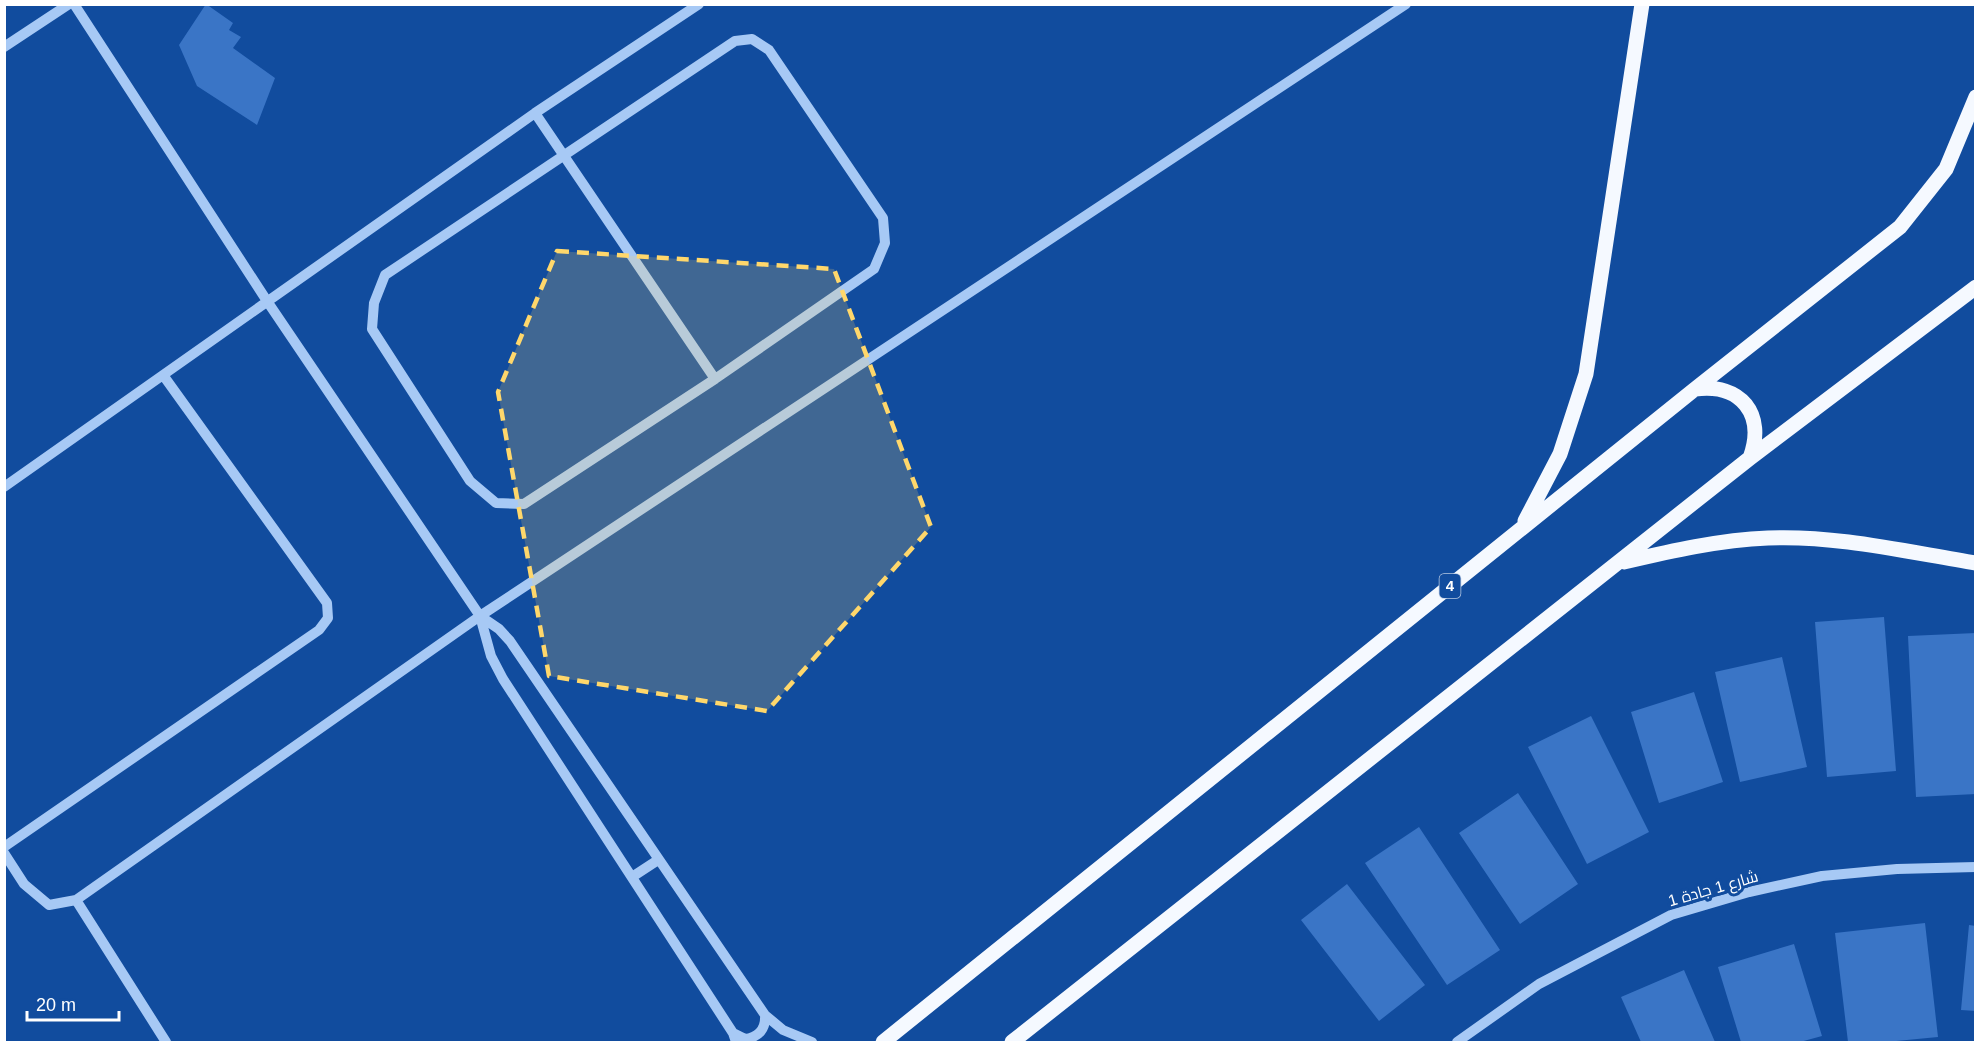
<svg xmlns="http://www.w3.org/2000/svg" width="1980" height="1047" font-family="Arial,Cairo,sans-serif">
<style>
.building{fill:#3a75c6}
.lines{fill:none;stroke-linecap:round;stroke-linejoin:round}
.minor{stroke:#a7c9f5;stroke-width:10}
.major{stroke:#f5f9ff;stroke-width:15}
.marked{fill:#ffd76b;fill-opacity:0.2;stroke:#ffd76b;stroke-width:4.5;stroke-dasharray:12 8;stroke-linejoin:round}
.labels{text-anchor:middle;stroke-width:6;stroke-linejoin:round;paint-order:stroke}
.shield{fill:#114c9e;stroke:#b8c9e2;stroke-width:1.5}
.shield-label{font-size:15px;font-weight:bold;fill:#fff}
.street-label{font-size:16px;fill:#fff;stroke:#114c9e}
</style>
<rect width="100%" height="100%" fill="#114c9e"/>
<path class="building" d="M206,4l27,19 -4,7 12,7 -8,11 42,30 -18,47 -60,-39 -18,-41z
M1884,617l12,154 -69,6 -12,-155z
M1976,633v161l-60,3 -8,-161z
M1782,657l25,110 -67,15 -25,-110z
M1694,692l29,90 -64,21 -28,-91z
M1591,716l58,116 -62,32 -59,-117z
M1518,793l60,91 -58,40 -61,-91z
M1419,827l81,123 -53,35 -82,-122z
M1347,884l78,101 -46,36 -78,-101z
M1925,923l13,114 -52,5h-38l-13,-109z
M1969,925l7,1v85l-15,-1z
M1794,944l28,92 -22,6h-59l-23,-75z
M1684,970l31,72h-74l-20,-45z"/>
<g class="lines">
<path class="minor" d="M74,4l193,297 213,315 19,13 11,12 255,374 18,15 29,12
M752,39l17,11 114,168 2,25 -11,26 -159,110 -191,125 -28,-1 -26,-22 -98,-152 2,-26 11,-28 350,-234z
M4,47l65,-43
M535,113l180,266
M4,487l531,-374 164,-109
M480,616l11,40 12,23 230,354 3,9
M4,847l315,-217 9,-12 -1,-15 -164,-228
M4,853l20,31 25,21 27,-5 404,-284 926,-612
M632,877l26,-17
M76,900l90,142
M733,1033l12,6c14,-2 21,-10 20,-24
M1457,1042l82,-58 132,-69 78,-23 73,-16 75,-7 79,-2"/>
<path class="major" d="M1695,389c46,-6 71,25 55,69
M1525,521l35,-67 26,-80 56,-370
M1624,562c47,-11 95,-22 144,-24 69,-3 139,14 208,25
M883,1042l812,-653 205,-162 46,-58 30,-72
M1012,1042l738,-584 226,-171"/>
</g>
<path class="marked" d="M557,251l277,18 97,258 -164,184 -218,-35 -51,-284z"/>
<g class="labels">
<rect class="shield" x="1439.5" y="574" width="21" height="24" rx="4.5"/>
<g class="shield-label">
<text x="1450" y="591">4</text>
</g>
<g class="street-label">
<text transform="translate(1713 888) rotate(-16)" y="6">شارع 1 جادة 1</text>
</g>
</g>
<rect width="1980" height="1047" fill="none" stroke="#ffffff" stroke-width="12"/>
<path d="M27 1011v9h92v-9" fill="none" stroke="#ffffff" stroke-width="3"/>
<text x="36" y="1011" font-size="18" fill="#ffffff" stroke="#114c9e" stroke-width="4.5" paint-order="stroke">20 m</text>
</svg>
